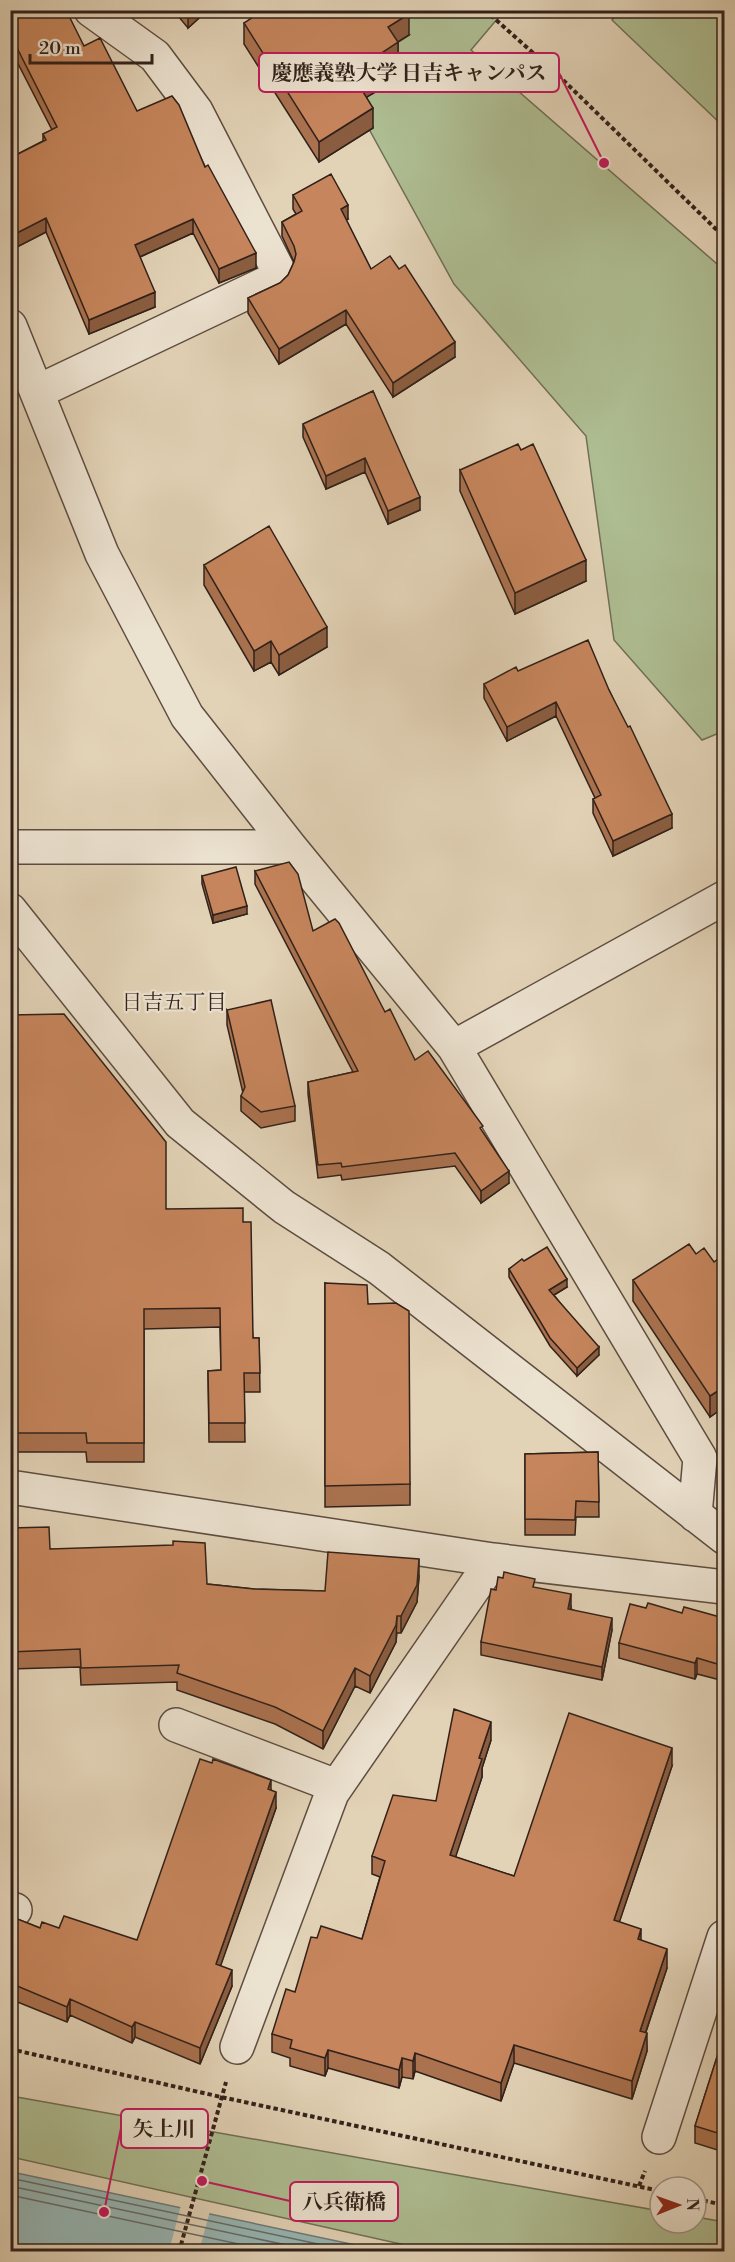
<svg xmlns="http://www.w3.org/2000/svg" width="735" height="2262" font-family="'Libre Bodoni','Noto Serif JP',serif">
<style>
.green{fill:#aebd92;stroke:#706f56;stroke-width:1.5}
.water{fill:#96b6b5;stroke:#6e7a77;stroke-width:1.5}
.pier{fill:#e2d2b6}
.lines{fill:none;stroke-linecap:round;stroke-linejoin:round}
.shore{stroke:#646c68;stroke-width:1.5}
.minor-casing{stroke:#5d4d41;stroke-width:36}
.path{stroke:#31211a;stroke-width:4;stroke-dasharray:4.5 3;stroke-linecap:butt}
.minor{stroke:#ece2d0;stroke-width:33}
.wall{fill:#aa724f;stroke:#31211a;stroke-width:1.5}
.shaded-wall{fill:#8b5d40;stroke:#31211a;stroke-width:1.5}
.building{fill:#c6855c;stroke:#31211a;stroke-width:1.5}
.labels{text-anchor:middle;stroke-width:4.5;stroke-linejoin:round;paint-order:stroke}
.neighbourhood-label{font-size:21px;fill:#31211a;stroke:#ece2d0}
.leader{fill:none;stroke:#c2185b;stroke-width:2}
.callout-dot{fill:#c2185b;stroke:#ece2d0;stroke-width:2}
.callout{fill:#ece2d0;stroke:#c2185b;stroke-width:2}
.callout-label{font-size:21px;text-anchor:middle;font-weight:bold;fill:#31211a}
</style>
<rect width="100%" height="100%" fill="#e2d2b6"/>
<filter id="stains"><feTurbulence type="fractalNoise" baseFrequency=".00333" numOctaves="4"/><feColorMatrix values="0 0 0 0 .2 0 0 0 0 .09 0 0 0 0 .02 0 0 0 .5 -.17"/></filter>
<radialGradient id="worn" r=".72"><stop offset=".6" stop-color="#630" stop-opacity="0"/><stop offset="1" stop-color="#630" stop-opacity=".3"/></radialGradient>
<path class="green" d="M331,11h173l-33,39 253,220v461l-22,9 -88,-100 -28,-204 -132,-152 -85,-155 -5,-77z
M620,11h104v116l-112,-107z
M11,2096l649,115v12h36v-6l28,5v29h-292l-421,-94z"/>
<path class="water" d="M10,2172h2l372,79h-373z"/>
<path class="pier" d="M181,2205l29,6 -11,40h-30z"/>
<g class="lines">
<path class="shore" d="M10,2178l345,74
M10,2186l309,66
M10,2195l266,57"/>
<g class="minor-casing">
<path id="minor" d="M10,326l92,228 85,162 103,131 164,200 246,411 -5,57
M37,392l234,-111 6,-13 -81,-157 -41,-55 -64,-46
M10,847h280
M10,910l170,213 104,84 95,61 345,269
M454,1047l270,-149
M10,1487l483,73 231,27
M176,1725l160,61
M10,1910h5
M237,2047l95,-254 161,-233
M659,2137l65,-200"/>
</g>
<path class="path" d="M485,10l74,66 165,161
M10,2049l211,48 439,94
M639,2186l6,-15
M696,2199l28,6
M179,2252l47,-170"/>
<use href="#minor" class="minor"/>
</g>
<path class="wall" d="M10,10l74,36 53,65 68,56 51,101 -37,15 -26,-50 -53,24 15,50 -66,27 -43,-102 -33,17 -3,-6v-85l33,-17v-7l9,-4 -42,-82z
M173,10h35l-20,18z
M244,23l165,12 -11,7v21l-21,14v14l-11,6 7,31 -54,34 -75,-118z
M293,195l55,24 -2,1 25,49 84,88 -62,40 -47,-73 -67,40 -31,-51v-15l32,-15 8,-8 6,-13 -12,-26v-14l14,-8 -3,-5z
M10,377l6,74v21h-6z
M373,391l47,119 -32,14 -23,-52 -39,17 -23,-52v-13z
M460,470l126,111 -71,33 -55,-123z
M204,565l123,82 -48,28 -8,-13 -17,9 -50,-86z
M518,671l91,19 63,138 -59,28 -20,-43v-14l2,-1 -39,-82 -49,25 -23,-43v-14z
M255,871l58,60 72,81 30,48 68,73 26,50 -28,20 -26,-37 -113,14 -1,-5 -23,3 -10,-84v-12l45,-10 -98,-188z
M202,876l45,38 -34,9 -11,-39z
M227,1010l68,96v15l-34,7 -20,-17v-15l2,-3 -16,-68z
M10,1015l156,194 77,13 10,116h6l1,54h-16l1,50h-36l-1,-71 13,-1 -1,-43 -76,2v133h-57l-1,-10h-76z
M696,1254l18,8 10,-7v152l-14,10 -77,-116v-21z
M524,1261l43,26 -13,8 45,60 -22,21 -27,-30 -41,-69v-8z
M325,1283l43,21 42,180v21l-85,2z
M598,1452l1,65h-23l-1,18h-50v-81z
M10,1528l40,21 157,35 47,5 71,2 94,-15 -2,26 -16,31h-4l-1,9 -26,51 -15,-7 -32,63 -48,-25 -98,-34v-8l-96,3 -1,-18 -70,2z
M535,1588l36,18v3l41,21 -10,50 -121,-25v-13l15,-52z
M724,1611v70l-27,-7 -2,5 -76,-21v-15l63,-30 38,4z
M491,1740l-9,28v9l-27,80 59,19 158,-110 -53,156 22,19 26,27 -21,64 1,19 -15,48 -118,-36 -13,38 -86,-30 -2,8 -11,-2 -3,11 -71,-20 -3,8 -35,-10v-8l-18,-6v-18l23,-42 22,-54 45,1 18,-62 -8,-3v-18l64,-55z
M271,1790l5,18 -56,158 12,20 -32,78 -65,-27 -3,6 -62,-28 -3,7 -57,-23v-83l30,12h19l78,12z
M724,2035v117l-29,-9v-17z"/>
<path class="shaded-wall" d="M188,10h20l-20,18z
M409,14v21l-21,13v-21z
M398,42v21l-21,14v14l-20,12v-21l14,-22z
M373,108v20l-54,34v-20z
M348,205v14l-7,4v-14z
M46,218v14l-33,17v-14z
M193,219v14l-58,26v-14z
M256,253v15l-37,15v-14z
M155,292v15l-66,27v-14z
M346,310v14l-67,40v-15z
M455,342v15l-62,40v-14z
M365,458v14l-39,17v-13z
M420,497v13l-32,14v-13z
M586,560v21l-71,33v-21z
M327,627v20l-48,28v-20z
M271,641v21l-17,9v-20z
M556,702v14l-49,25v-14z
M672,814v14l-59,28v-15z
M247,906v8l-34,9v-8z
M509,1171v12l-28,20v-12z
M567,1279v8l-18,11v-8z
M599,1347v8l-22,21v-8z
M724,1387v20l-14,10v-21z
M419,1559v17l-2,26 -16,31v-17z
M571,1594v12l-3,15v-12z
M397,1616l-1,26 -26,51v-17z
M612,1618v12l-10,50v-13z
M697,1658v16l-2,5v-16z
M355,1668v18l-32,63v-18z
M491,1722v18l-9,28v9l-32,97v-19l29,-97z
M672,1748v18l-58,172v-18z
M271,1780v15l-3,-6z
M276,1792v16l-60,171v-15z
M641,1929v19l-3,-9z
M667,1949v19l-27,81v-18z
M232,1970v16l-32,78v-16z
M70,1999v16l-3,7v-15z
M135,2022v15l-3,6v-16z
M647,2033v18l-15,48v-18z
M514,2045v18l-13,38v-18z
M328,2050v18l-3,8v-18z
M415,2053v18l-2,8v-18z
M402,2058v19l-3,11v-18z"/>
<path class="building" d="M10,10h56l18,36 16,-8 37,73 35,-15 7,9 26,62 3,-2 48,88 -37,16 -26,-50 -58,26 20,47 -66,28 -43,-102 -33,17 -3,-6v-71l36,-18 -3,-6 14,-7 -47,-93z
M264,10h143l2,4 -21,13 10,15 -27,18 6,10 -20,12 16,26 -54,34 -75,-119z
M331,174l17,31 -7,4 30,60 19,-13 9,13 6,-4 50,77 -62,41 -47,-73 -67,39 -31,-51 32,-15 8,-8 6,-13 2,-8 -2,-8 -12,-24 20,-11 -9,-16z
M10,377h2l4,74 -6,1z
M373,391l47,106 -32,14 -23,-53 -39,18 -23,-52z
M518,444l3,6 12,-6 53,116 -71,33 -55,-123z
M269,526l58,101 -48,28 -8,-14 -17,10 -50,-86z
M588,640l21,50 19,37 2,-1 42,88 -59,27 -20,-42 8,-4 -45,-93 -49,25 -23,-43 32,-17 2,4z
M289,862l9,12 15,57 22,-12 4,4 46,89 5,-3 25,51 13,-9 55,75 -3,2 29,43 -28,20 -26,-38 -113,14 -1,-4 -23,2 -10,-83 50,-11 -103,-200z
M236,867l11,39 -34,9 -11,-39z
M271,1000l24,106 -34,6 -20,-16 4,-9 -18,-77z
M64,1014l102,128v67l77,-1v14h8l2,116h6l1,35h-16l1,50h-36l-1,-52 13,-1 -1,-62 -76,1v134h-57l-1,-10h-76v-418z
M689,1244l7,10 8,-6 10,14 10,-7v132l-14,9 -77,-116z
M547,1247l20,32 -18,11 50,57 -22,21 -27,-30 -41,-69 13,-10 2,2z
M325,1283l42,2 1,19 28,-1 13,8 1,173 -85,2z
M598,1452l1,50 -23,-1 -1,19 -50,-1v-65z
M49,1527l1,22 123,-4v-4l32,2 2,41 47,5 71,2 3,-39 91,7 -2,26 -16,31h-4l-1,9 -26,51 -15,-8 -32,63 -48,-24 -98,-34 2,-8 -98,3 -1,-19 -70,3v-124z
M504,1572l31,7 -2,8 38,7 -3,15 44,9 -10,49 -121,-25 10,-53 5,1 2,-13 5,1z
M648,1603l34,10 2,-6 36,10 2,-7 2,1v55l-27,-8 -2,5 -76,-20 11,-39 16,4z
M454,1709l37,13 -12,36 3,1 -32,96 64,21 55,-163 103,35 -58,172 27,9 -3,10 29,10 -27,82 7,2 -15,48 -118,-36 -13,38 -86,-30 -2,8 -11,-3 -3,12 -71,-20 -3,8 -35,-10 2,-8 -20,-6 14,-45 9,3 16,-55 6,1 4,-12 41,13 23,-78 -13,-5 21,-61 43,6z
M200,1759l12,4 1,-4 58,21 -3,9 8,3 -60,172 16,6 -32,78 -65,-26 -3,5 -62,-28 -3,8 -57,-24v-67l30,12 2,-6 17,6 5,-12 73,24z
M724,2035v100l-29,-9z"/>
<g class="labels">
<g class="neighbourhood-label">
<text x="174" y="1009">日吉五丁目</text>
</g>
</g>
<path class="leader" d="M604 163L559 73M104 2212L121 2128M202 2181L290 2201"/>
<g class="callout-dot">
<circle cx="604" cy="163" r="6"/>
<circle cx="104" cy="2212" r="6"/>
<circle cx="202" cy="2181" r="6"/>
</g>
<g class="callout">
<rect x="259" y="53" width="300" height="39" rx="6"/>
<rect x="121" y="2109" width="87" height="39" rx="6"/>
<rect x="290" y="2182" width="108" height="39" rx="6"/>
</g>
<g class="callout-label">
<text x="409" y="80">慶應義塾大学 日吉キャンパス</text>
<text x="164" y="2136">矢上川</text>
<text x="344" y="2209">八兵衛橋</text>
</g>
<rect width="735" height="2262" fill="none" stroke="#e2d2b6" stroke-width="36"/>
<rect x="12" y="12" width="711" height="2238" fill="none" stroke="#31211a" stroke-width="3"/>
<rect x="18" y="18" width="699" height="2226" fill="none" stroke="#31211a" stroke-width="1.5"/>
<g transform="translate(678 2205) rotate(89)"><circle r="28" fill="#ece2d0" stroke="#a19587" stroke-width="1.5"/>
<path d="M0-4.5L10 22L0 15L-10 22Z" fill="#8f2418"/>
<text y="-9" font-size="16" font-weight="bold" text-anchor="middle" fill="#31211a">N</text>
</g>
<path d="M30 54v9h122v-9" fill="none" stroke="#31211a" stroke-width="3"/>
<text x="39" y="54" font-size="18" fill="#31211a" stroke="#ece2d0" stroke-width="4.5" paint-order="stroke">20 m</text>
<rect width="100%" height="100%" filter="url(#stains)"/>
<rect width="100%" height="100%" fill="url(#worn)"/>
</svg>
